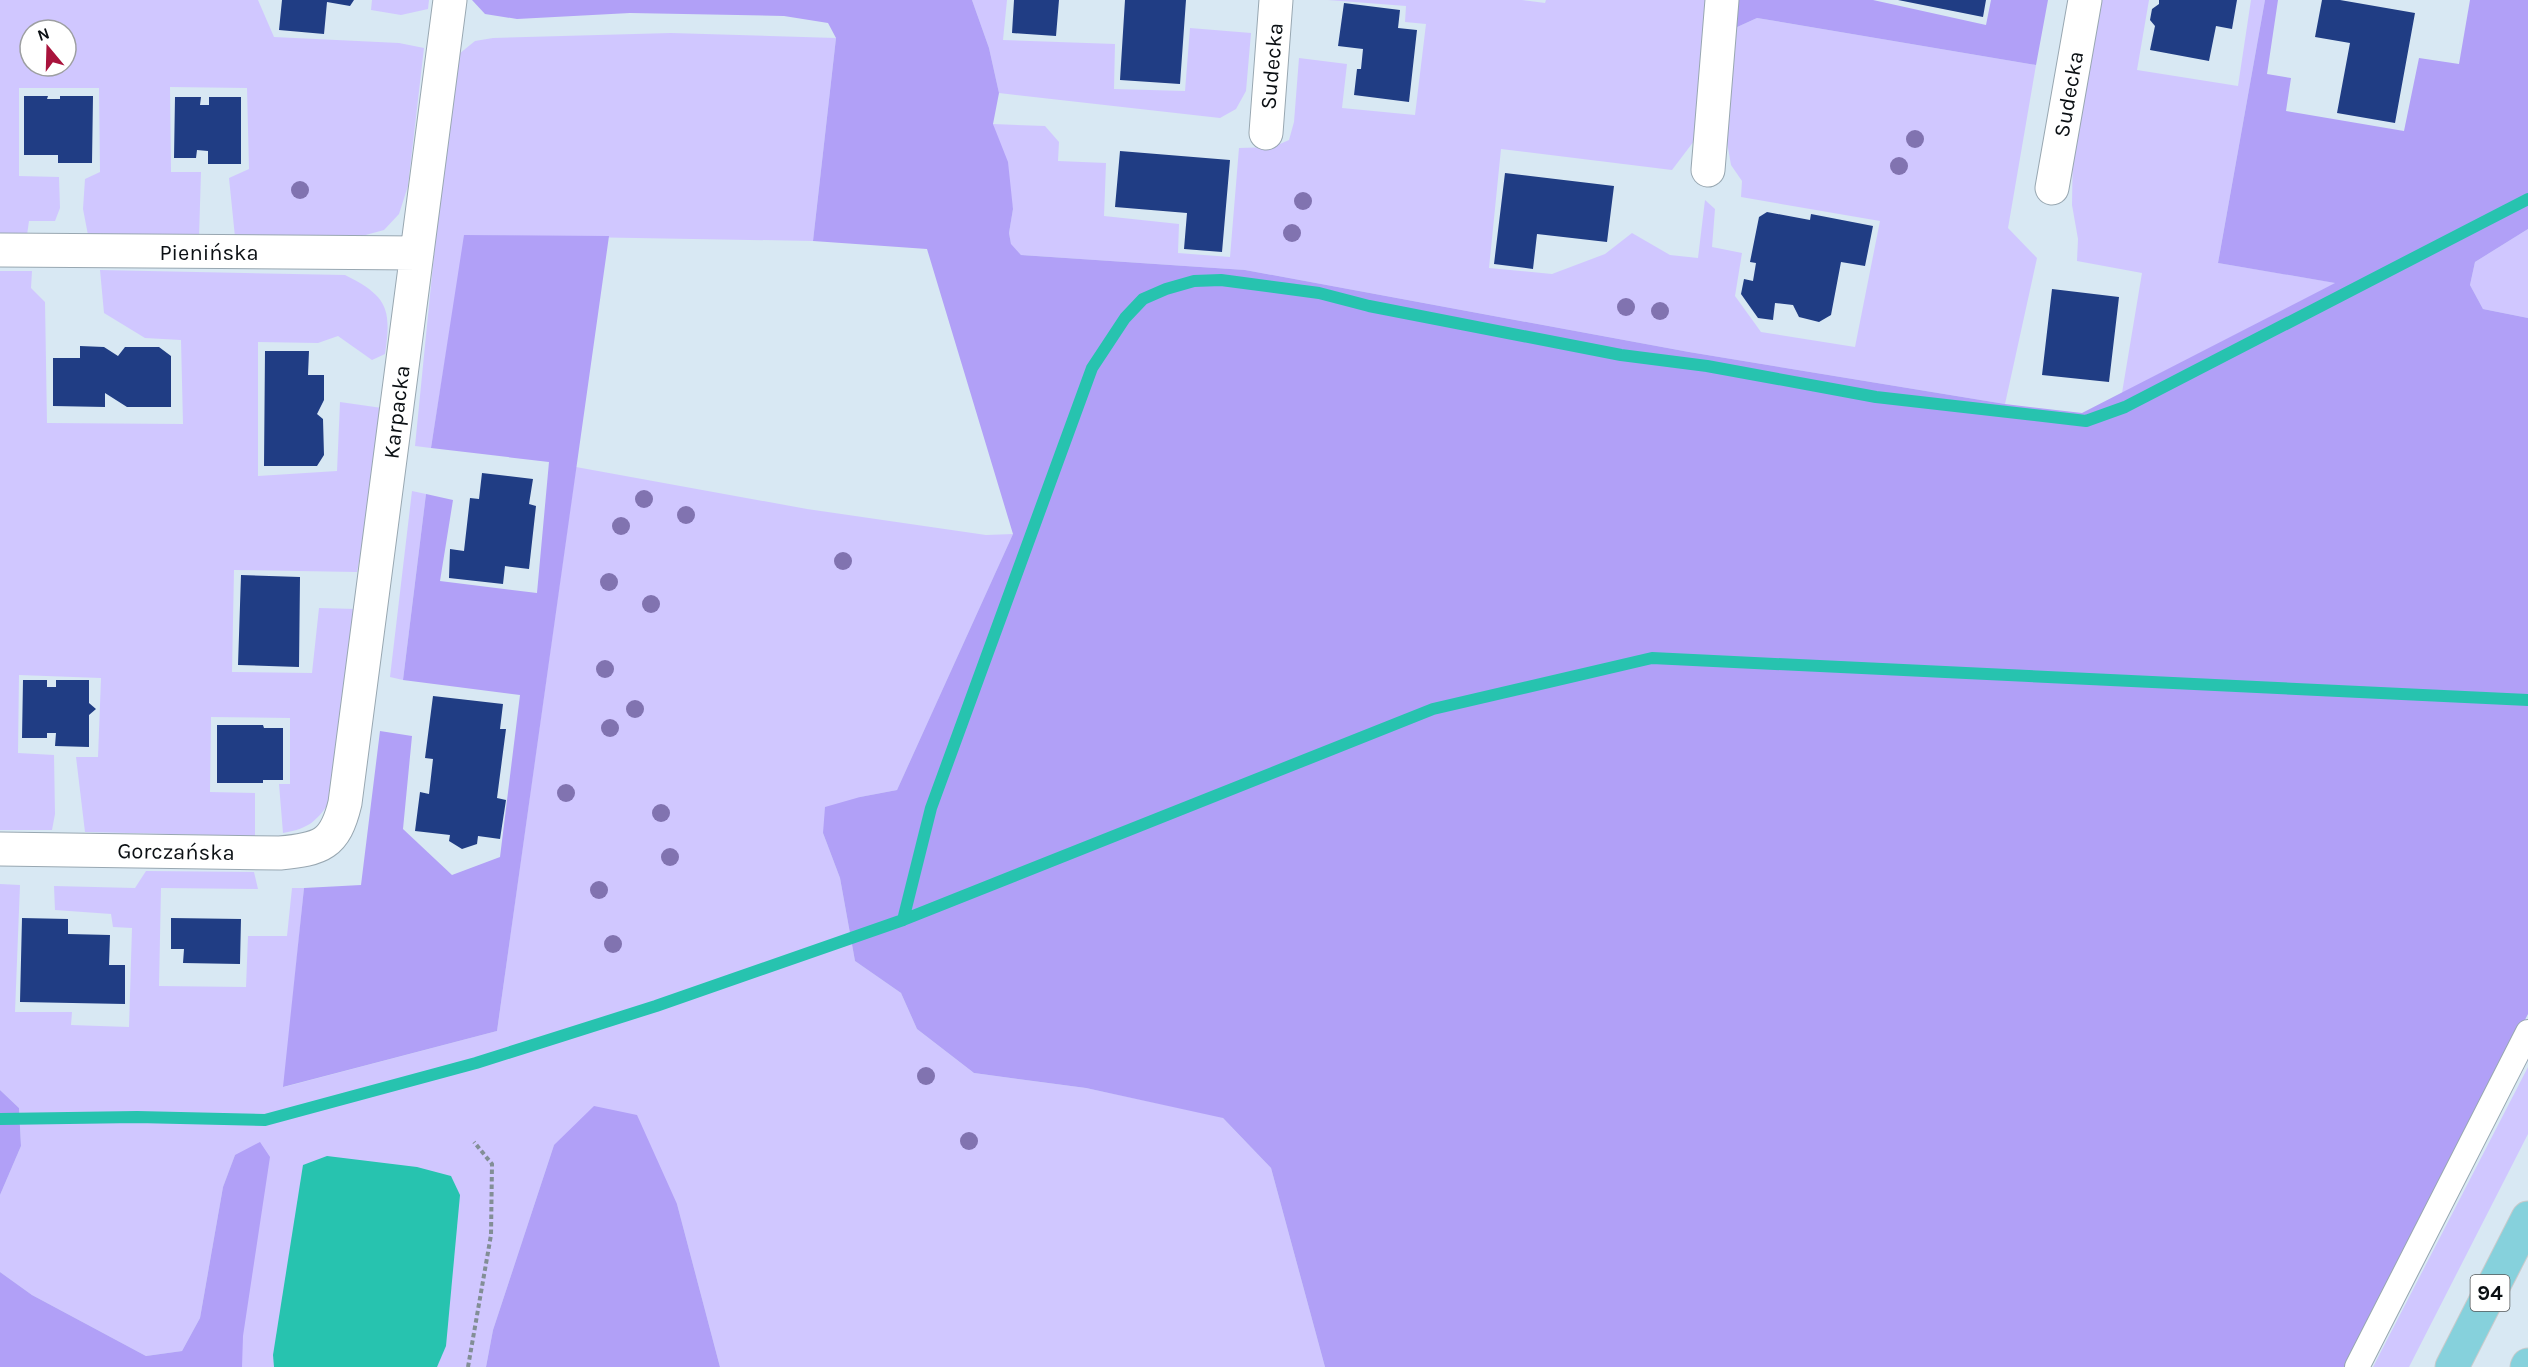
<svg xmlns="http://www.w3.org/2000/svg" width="2528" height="1367" font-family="Karla,sans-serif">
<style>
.green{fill:#d0c7ff;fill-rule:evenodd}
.forest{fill:#b1a0f7}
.water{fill:#27c3af}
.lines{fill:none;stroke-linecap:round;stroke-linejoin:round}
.stream{stroke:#27c3af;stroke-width:12}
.building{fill:#203d84}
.service-casing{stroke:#98a7b1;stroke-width:26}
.minor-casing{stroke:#98a7b1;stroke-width:35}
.primary-casing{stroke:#c9cacb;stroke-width:35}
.path{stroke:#828e96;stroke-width:4;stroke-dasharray:4.5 3;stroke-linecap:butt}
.service{stroke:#fff;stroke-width:24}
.minor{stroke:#fff;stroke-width:33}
.primary{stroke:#86d1dc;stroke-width:33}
.tree{fill:#8173b0}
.labels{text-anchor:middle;stroke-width:6;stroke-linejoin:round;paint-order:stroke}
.shield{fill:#fff;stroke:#54585a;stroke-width:1.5}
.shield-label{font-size:21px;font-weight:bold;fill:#0b1014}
.street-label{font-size:22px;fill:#0b1014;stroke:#fff}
</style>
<rect width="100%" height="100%" fill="#d8e8f3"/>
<path class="green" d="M0,0h258l16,37 125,6 25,5 -16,138 -9,28 -15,16 -22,6 -127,1 -6,-59 20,-9 -2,-81 -77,-1 1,85h30l-2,65 -111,-2 -5,-26 2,-30 15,-7 -1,-84h-80v88l40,1 1,31 -5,13h-26l-2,14h-27zM30,30h36v36h-36z
M372,0h57l-1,9 -27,6 -30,-5z
M972,0h35l-4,40 112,4 -1,45 71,2 5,-63 61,5 -5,58 -10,18 -16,9 -221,-25 -10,-45z
M1328,0h194l23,3 1,-3h159l-11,141 -22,29 -171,-21 -12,119 63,6 53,-20 27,-21 38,22 28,3 7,-58 10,9 -3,38 30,6 -7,43 26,36 94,15 25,-126 -139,-24 1,-16 -11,-16 -6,-34 10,-103 22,-10 279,47 -28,163 29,30 -32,146 -316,-52 -444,-82 -224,-15 -10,-10 -2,-12 4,-24 -20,-85 52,2 14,16 -1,19 48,2 -2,53 75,8 -1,29 52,4 9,-109 34,-1 16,-7 5,-18 5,-64 48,6 -5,44 73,7 11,-91 -21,-2 1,-16z
M2094,0h55l-12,70 101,16 13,-86h14l-47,263 118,20 -214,110 20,-120 -65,-12 1,-22 -6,-34 1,-62z
M671,33l165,5 -23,203 -348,-6 -34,213 -16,-2 21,-211 23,-181 16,-13 18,-3z
M2528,229v89l-45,-9 -13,-24 5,-23z
M100,270l245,5c42,21 47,33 40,79l-13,6 -34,-24 -20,7 -60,-1v134l79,-5 3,-69 42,6 -17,125 -8,39 -123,-2 -2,102 80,1 7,-65 37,1 -24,190c-16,22 -21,29 -49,34l-4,-49h11v-66l-79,-1 -1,75 45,1v43l-170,-4 -9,-75h22l3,-79 -82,-3 -1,78 36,2 1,59 -3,16h-52v-559h32l-1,17 14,14 2,121 136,1 -2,-84 -36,-2 -41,-25z
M576,467l231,42 179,26 27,-1 -116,256 -37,7 -37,36 17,45 15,83 46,32 16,36 57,44 112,15 136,29 49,51 54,199h-605l-43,-163 -123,-59 -61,185 -7,37h-244l-7,-212 -12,32 -23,131 -18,33 -36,5 -114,-61 -32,-23v-77l21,-49 -2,-38 -19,-18v-206l20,1 -5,127h57l-1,13 58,2 3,-99 -19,-1 -2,-13 -56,-4 -1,-24 81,2 11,-17 108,1 4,17 -97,-1 -2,98 87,1 2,-51h39l5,-48h12l-20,199 213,-56z
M412,491l14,3 -23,186 -13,-3z
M2528,1067v67l-119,233h-36z"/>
<path class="forest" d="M472,0h500l17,48 10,45 -6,31 15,38 5,47 -4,24 2,11 10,11 224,15 444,82 316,52 77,9 253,-130 -117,-20 47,-263h13l-11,74 24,4 -5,33 118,20 15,-73 40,6 11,-64h58v229l-53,33 -5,23 13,24 45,9v696l-180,353h-1023l-54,-199 -48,-50 -137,-30 -112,-15 -57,-44 -16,-36 -46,-32 -15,-83 -17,-45 2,-26 35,-10 37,-7 116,-256 -86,-285 -114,-8 23,-203 -8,-15 -44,-7 -154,-3 -113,6 -32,-5z
M1738,0h135l113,25 5,-25h57l-12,65 -279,-47 -22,10z
M464,235l145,1 -112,795 -214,56 21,-199 57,-3 19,-154 32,5 -9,93 49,46 48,-18 20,-162 -117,-15 23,-186 27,6 -13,81 97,12 12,-131 -118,-14z
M0,1090l19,18 2,38 -21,49z
M594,1106l43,9 40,89 43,163h-234l7,-37 61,-185z
M260,1142l10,15 -27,179 -1,31h-242v-95l32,23 114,61 36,-5 18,-33 23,-131 12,-32z"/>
<path class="water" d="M327,1156l90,11 34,9 9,19 -14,151 -9,21h-163l-1,-12 30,-190z"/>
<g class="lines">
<path class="stream" d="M903,920l28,-112 161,-440 33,-50 18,-19 23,-10 28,-8 27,-1 98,13 50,13 252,49 86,11 169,31 210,24 39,-14 403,-208
M0,1119l137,-2 128,3 211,-57 180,-57 247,-86 530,-211 219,-51 876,42"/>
</g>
<path class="building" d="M282,0h72l-4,6 -23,-4 -3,32 -45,-4z
M1014,0h45l-3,36 -44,-3z
M1125,0h61l-6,84 -60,-4z
M1898,0h88l-3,17z
M2159,0h78l-5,29 -16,-3 -7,35 -59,-11 5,-24 -5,-6 2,-11 7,-5z
M2322,0h18l75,13 -20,110 -58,-10 13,-70 -35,-6z
M1344,3l56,7 -2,18 19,2 -8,72 -55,-7 3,-26h4l2,-20 -25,-3z
M24,96h24l-1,3h13v-3h33l-1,67h-34v-8h-34z
M175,97h26l-1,8h9v-8h32v67h-33v-13l-11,-1 -1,8h-22z
M1120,151l110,9 -8,92 -38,-3 3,-36 -72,-6z
M1505,173l109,13 -7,56 -70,-8 -4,35 -39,-5z
M1767,212l43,8 1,-6 62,12 -8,40 -24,-4 -10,53 -12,7 -20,-5 -6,-12 -18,-2 -2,17 -15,-2 -17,-24 3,-15 9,2 3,-18 -6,-1 9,-45z
M2052,289l67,8 -10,85 -67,-7z
M80,346l24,1 14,9 7,-9h34l12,9v51h-44l-22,-14v14l-52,-1v-48h27z
M265,351h44l-1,24h16v25l-7,14 6,5 1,36 -7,11h-53z
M482,473l51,6 -4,25 7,2 -7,63 -24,-3 -2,18 -54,-6 1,-29 14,2 6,-53 9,1z
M241,575l59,2 -1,90 -61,-2z
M23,680h24v7h9v-7h33v23l7,6 -7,6v32l-34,-1 1,-13h-9v5h-25z
M433,696l70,8 -3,25h6l-9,69 9,2 -6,39 -22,-3 -1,8 -15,5 -13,-8 1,-6 -35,-4 5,-39 9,2 4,-35 -8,-1z
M217,725h46l1,3h19v52h-20v3h-46z
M22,918l46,1v15l42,1 -1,30h16v39l-105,-2z
M171,918l70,1 -1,45 -57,-1 1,-14h-13z"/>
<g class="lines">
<g class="service-casing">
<path id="service" d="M2357,1367l171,-335"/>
</g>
<g class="minor-casing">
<path id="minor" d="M1266,133l10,-133
M1708,170l14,-170
M2052,188l33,-188
M0,250l417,3
M0,849l280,4c41,-4 55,-8 65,-50l105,-803"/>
</g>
<g class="primary-casing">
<path id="primary" d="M2452,1367l76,-149
M2527,1367l1,-2"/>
</g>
<path class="path" d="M468,1367l23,-132 1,-71 -18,-22"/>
<use href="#service" class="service"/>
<use href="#minor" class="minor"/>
<use href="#primary" class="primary"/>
</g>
<g class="tree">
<circle cx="1915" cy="139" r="9"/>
<circle cx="1899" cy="166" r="9"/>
<circle cx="300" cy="190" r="9"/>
<circle cx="1303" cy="201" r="9"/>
<circle cx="1292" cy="233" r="9"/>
<circle cx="1626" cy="307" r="9"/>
<circle cx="1660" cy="311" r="9"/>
<circle cx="644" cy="499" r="9"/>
<circle cx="686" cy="515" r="9"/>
<circle cx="621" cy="526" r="9"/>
<circle cx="843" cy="561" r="9"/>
<circle cx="609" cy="582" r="9"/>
<circle cx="651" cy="604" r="9"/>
<circle cx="605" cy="669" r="9"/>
<circle cx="635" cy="709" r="9"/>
<circle cx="610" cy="728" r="9"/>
<circle cx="566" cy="793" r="9"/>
<circle cx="661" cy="813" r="9"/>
<circle cx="670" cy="857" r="9"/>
<circle cx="599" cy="890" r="9"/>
<circle cx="613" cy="944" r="9"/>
<circle cx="926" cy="1076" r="9"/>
<circle cx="969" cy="1141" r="9"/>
</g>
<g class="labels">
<rect class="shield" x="2470.5" y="1275" width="39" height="36" rx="4.5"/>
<g class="shield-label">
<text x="2490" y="1300">94</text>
</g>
<g class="street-label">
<text transform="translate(1271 66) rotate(-85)" y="8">Sudecka</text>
<text transform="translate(2068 94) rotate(-80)" y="8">Sudecka</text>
<text x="209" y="260">Pienińska</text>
<text transform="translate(396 412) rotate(-83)" y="8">Karpacka</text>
<text transform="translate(176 851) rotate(1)" y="8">Gorczańska</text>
</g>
</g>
<g transform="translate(48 48) rotate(341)"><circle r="28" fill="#ffffff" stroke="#9d9fa1" stroke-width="1.5"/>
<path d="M0-4.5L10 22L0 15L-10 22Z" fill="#a9133c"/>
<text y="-9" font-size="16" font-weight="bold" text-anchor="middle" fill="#0b1014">N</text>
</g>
</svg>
